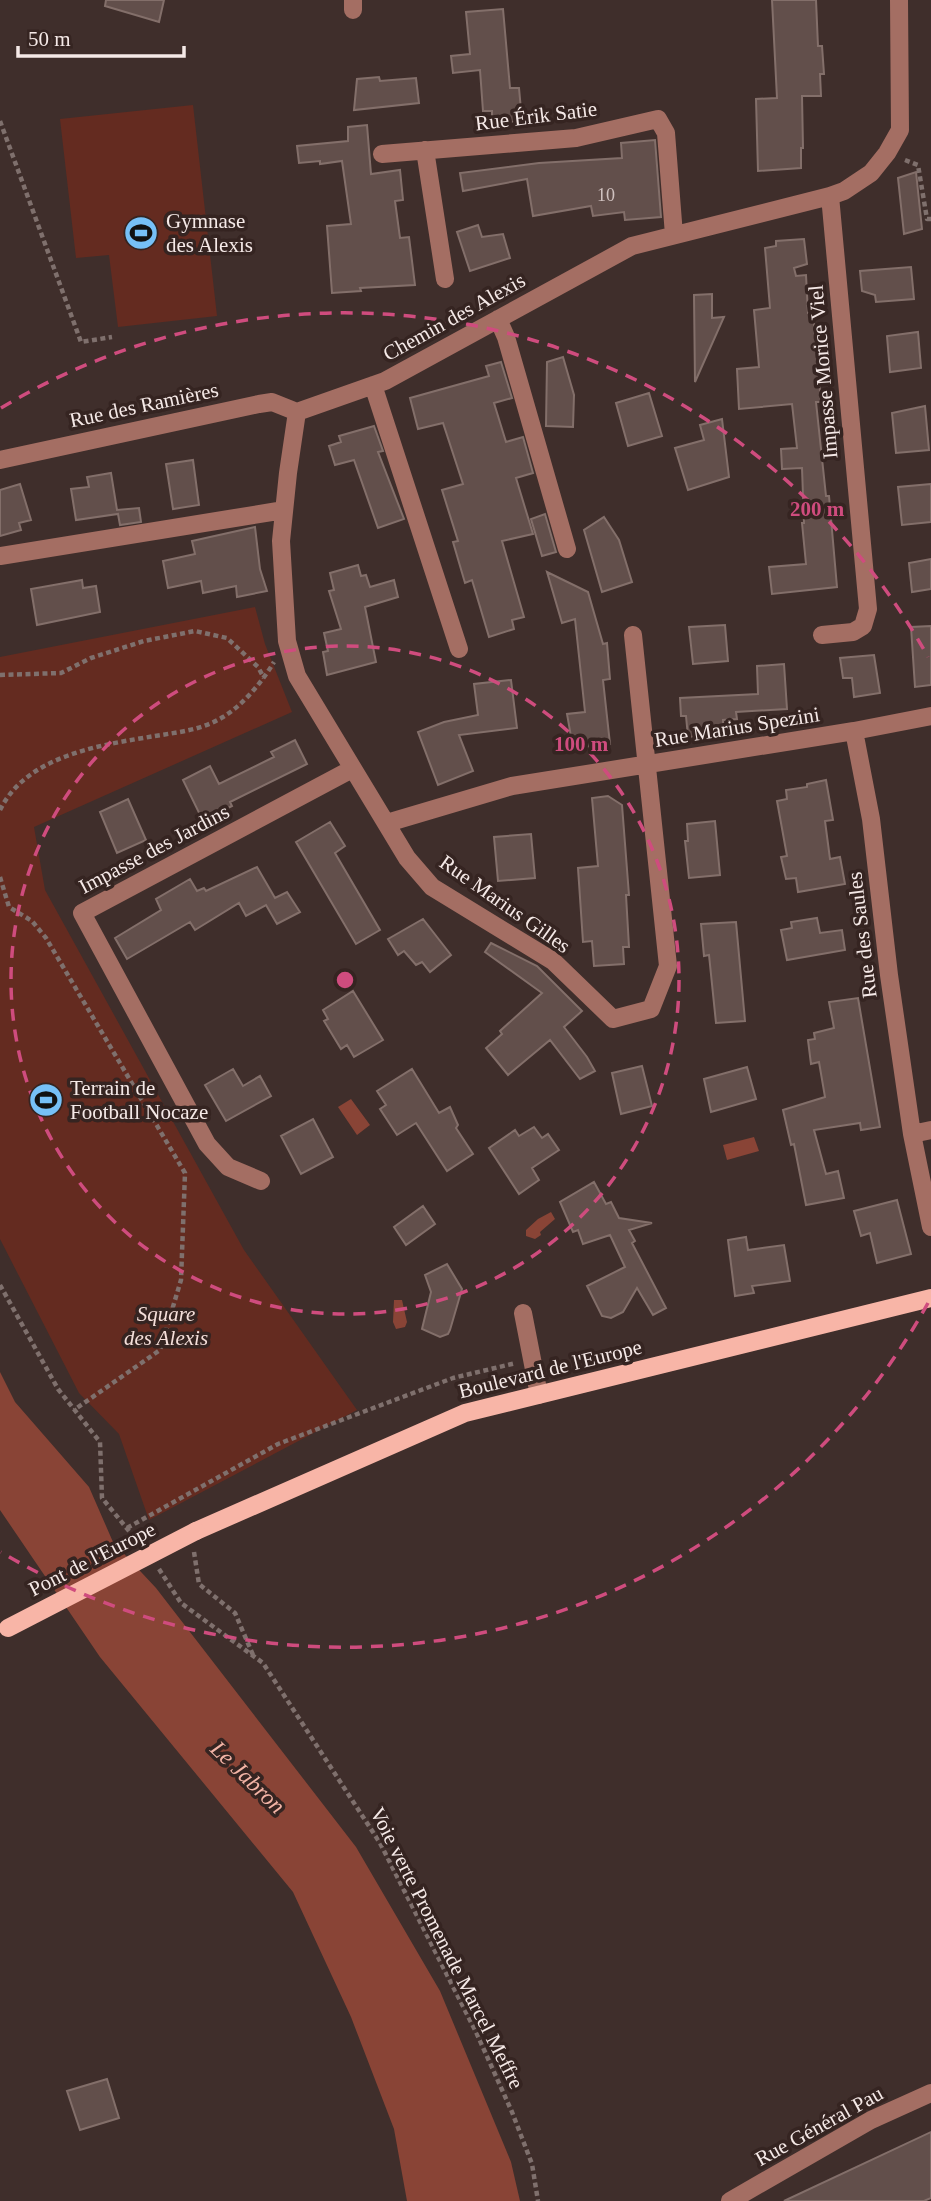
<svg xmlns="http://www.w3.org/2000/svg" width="931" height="2201" font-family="'Times New Roman',serif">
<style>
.green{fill:#642b20}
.water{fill:#894436}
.building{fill:#624f4b;stroke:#836f6a;stroke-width:2}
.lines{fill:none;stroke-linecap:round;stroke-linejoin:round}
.path{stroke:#7f706d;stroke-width:4.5;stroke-dasharray:5 3.5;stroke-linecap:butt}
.minor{stroke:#a46e63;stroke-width:18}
.major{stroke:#f8b5a7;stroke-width:18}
.major-bridge{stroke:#f8b5a7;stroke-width:18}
.ring{fill:none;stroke:#cf4c7e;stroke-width:3.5;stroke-dasharray:12 9}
.labels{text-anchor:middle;stroke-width:7;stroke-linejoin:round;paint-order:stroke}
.number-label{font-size:18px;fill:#d0c2c0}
.street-label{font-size:21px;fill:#f5e9e7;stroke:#352421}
.poi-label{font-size:21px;fill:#f5e9e7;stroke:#352421;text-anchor:start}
.park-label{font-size:21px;font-style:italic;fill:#f5dfda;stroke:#352421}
.water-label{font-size:23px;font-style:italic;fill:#f3b4a6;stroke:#352421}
.centre{fill:#cf4c7e;stroke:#352421;stroke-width:3.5}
.ring-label{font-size:21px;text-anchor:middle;font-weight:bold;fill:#cf4c7e;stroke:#352421;stroke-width:7;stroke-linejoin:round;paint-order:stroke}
</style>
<rect width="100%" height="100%" fill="#3f2e2b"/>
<path class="green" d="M193,105l24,211 -99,11 -9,-72 -33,3 -16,-139z
M255,607l10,37 27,68 -258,115 11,63 199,360 113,160 -208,110 -30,-86 -40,-41 -79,-154v-582z"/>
<path class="water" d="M351,1099l19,26 -13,10 -19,-28z
M754,1137l5,14 -32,9 -4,-15z
M551,1212l4,7 -15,13 1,3 -6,4 -9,-3v-6l12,-11z
M394,1300h8l5,22 -2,5 -9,2 -3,-7z
M0,1372l15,30 74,85 24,55 43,46 200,259 84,144 71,171 9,39h-113l-13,-72 -43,-112 -58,-125 -193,-235 -100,-147z"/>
<path class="building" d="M106,0h58l-5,22 -54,-16z
M772,0h44l2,46h4l2,28h-4l1,22h-19l1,52h-2v20l-43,3 -2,-72 21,-1z
M503,9l7,79h9l3,33 -30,2v-12h-9l-3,-41 -27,3 -2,-17 19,-2 -4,-42z
M379,77l1,4 36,-3 3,25 -65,7 3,-31z
M367,125l4,49 29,-4 3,30 -8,1 5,37 9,-1 6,48 -55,3 1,3 -29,2 -5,-67 24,-2 -9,-63 -22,3v-3l-21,2 -2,-17 51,-5v-14z
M655,140l6,77 -36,3 -1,-8 -31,4 -2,-10 -58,10 -6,-37 -64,12 -3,-18 79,-10 83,-5 -1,-15z
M916,172l6,57 -18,5 -6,-56z
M478,225l4,12 21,-3 7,24 -40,13 -13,-39z
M804,239l3,25 -13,4 2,8 10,-1 2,38h5l8,89h-5l10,94h3l8,91 -65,7 -3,-27 37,-3 -4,-41h2l-2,-55 -20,1 -1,-20 16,-1 -5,-44 -53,5 -2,-40 22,-2 -5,-57 16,-2 -5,-60 11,-2v-5z
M911,267l3,32 -38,3 -1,-7 -13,-4 -2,-20z
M712,294v24l12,-1 -29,65 -1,-87z
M918,332l3,36 -31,4 -3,-36z
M563,357l11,38 -1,32 -27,-1 1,-64z
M501,362l11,36 -18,5 12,39 17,-5 10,36 -17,5 17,56 -31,7 22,76 -12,3 2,9 -25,8 -17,-57 -7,3 -12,-41 5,-1 -16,-51 21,-6 -20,-61 -25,6 -8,-31 79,-22 -3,-10z
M649,393l13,43 -34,10 -12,-43z
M925,406l4,44 -33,3 -4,-40z
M722,419l7,58 -41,13 -13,-42 29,-8 -4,-15z
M374,426l9,25 -5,1 26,67 -26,9 -24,-68 -19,5 -6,-19 12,-4 -2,-6z
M193,460l6,45 -26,4 -7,-45z
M111,473l6,37 22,-2 2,14 -21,3 -2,-11 -42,6 -5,-31 18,-2 -2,-10z
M20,484l11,36 -12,3 2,7 -21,6v-46z
M931,484v38l-29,3 -4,-38z
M545,514l11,38 -14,4 -11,-37z
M604,517l15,23 13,42 -30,10 -18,-62z
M255,527l5,42 7,22 -30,6 -1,-11 -33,7 -2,-12 -33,7 -5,-27 32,-7 -3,-13z
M931,559v30l-19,3 -3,-29z
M358,565l3,11 5,-1 4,12 24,-7 4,17 -33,10 11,55 -49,13 -4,-23 5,-1 -4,-18 17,-4 -12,-38 5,-1 -4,-17z
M547,572l41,20 15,52 4,-1 3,36 -7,1 7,64 -37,4 -6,-34 18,-2 -10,-93 -13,4z
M82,580l1,8 13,-2 4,26 -63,13 -6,-36z
M725,625l3,36 -35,3 -4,-37z
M931,626v59l-16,2 -4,-60z
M874,655l6,38 -26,4 -2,-19h-9l-3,-20z
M784,664l3,45 -51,3 1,7 -14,1v5l-11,1 1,9 -25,2 -2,-21h-5l-1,-18 78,-4 -1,-28z
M511,680l6,48 -58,7 14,36 -35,14 -20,-53 26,-10 34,-7 -4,-31z
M295,740l12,24 -77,38 2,4 -29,15 -20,-41 27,-14 9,18 55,-27 -3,-5z
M826,780l7,40 -8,1 5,38 10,-2 5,27 -47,8 -2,-14 -10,1 -5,-22 6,-1 -10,-55 10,-2 -1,-9 21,-3v-3z
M608,796l14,9 7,90h-3l3,52h-6l1,17 -30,2 -2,-25 -9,1 -5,-74 20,-2 -6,-68z
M128,799l18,41 -29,13 -17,-41z
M715,821l5,54 -31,3 -4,-37h3l-1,-17z
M330,822l15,24 -10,7 45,77 -24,14 -60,-102z
M531,834l4,44 -37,3 -4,-44z
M257,867l18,31 12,-6 13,20 -23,12 -11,-19 -20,11 -7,-13 -44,27 -5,-8 -63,37 -12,-21 46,-28 -5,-11 34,-20 7,12 7,-3 2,3z
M817,918l3,15 22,-3 3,20 -58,10 -6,-30 11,-2 -1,-6z
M423,919l28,36 -21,17 -8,-10 -6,3 -12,-14 -6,4 -10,-16z
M736,922l9,99 -29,2 -7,-68 -5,1 -3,-32z
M491,943l46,23 45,45 -18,16 23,30 8,14 -15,8 -30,-39 -42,35 -22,-27 16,-14 -2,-3 42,-38 -57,-41z
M353,991l30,49 -29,17 -7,-12 -6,4 -17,-28 4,-2 -5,-9z
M858,998l22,129 -19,3 -1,-7 -46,7 12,44 12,-3 6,27 -38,7 -12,-61 -3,1 -8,-35 42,-13 -6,-35 -8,2 -3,-24 7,-1 -1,-6 20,-5 -5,-26z
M642,1066l10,40 -31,8 -9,-41z
M747,1067l9,32 -45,13 -7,-33z
M233,1069l10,17 17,-10 11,20 -45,25 -21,-36z
M412,1069l27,44 11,-6 8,18 -2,3 17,26 -26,17 -31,-48 -19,12 -17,-26 6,-4 -9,-14z
M313,1119l20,38 -32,17 -20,-38z
M534,1127l8,11 6,-4 11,16 -27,18 7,12 -20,14 -30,-46 26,-18 4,6z
M594,1182l12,22 5,-2 8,16 33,5 -23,7 6,11 -3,2 34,65 -13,7 -16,-27 -14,24 -12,6 -9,-2 -15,-30 38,-19 -15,-32 -27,9 -5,-14 -5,2 -13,-30z
M897,1200l14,54 -34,9 -7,-30 -9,3 -7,-25z
M423,1206l12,18 -29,21 -12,-18z
M746,1237l2,13 36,-5 6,36 -38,5 2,7 -19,3 -7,-56z
M447,1264l15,25 -12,41 -2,4 -8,3 -18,-8 9,-37 -6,-17z
M107,2079l12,39 -39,12 -13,-39z
M931,2132v66l-7,3h-140z"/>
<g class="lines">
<path class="path" d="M0,121l81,221 31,-5
M905,160l13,5 9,54h4
M0,675l61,-2 30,-15 53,-17 51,-10 32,7 31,29 6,11
M0,810c27,-55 101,-65 155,-74 24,-4 47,-6 68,-19 20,-12 39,-35 51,-55
M0,877l9,30 23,14 14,17 139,235 -4,107 -21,70 -86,60
M0,1285l58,104 42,53 2,56 36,44
M127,1528l151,-84 175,-66 63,-15
M194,1552l5,32 36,29 18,42
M159,1569l22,34 82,60 117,180 96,189 36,80 20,52 6,37"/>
<path class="minor" d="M353,0v10
M425,150l20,129
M382,154l194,-16 82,-19 8,14 8,102
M498,319l8,18 61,212
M373,385l86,264
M0,460l259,-56 13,-2 25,10
M0,556l284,-46
M633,635l35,331 -17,43 -38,10 -60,-58 -121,-74 -25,-29 -110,-182 -10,-35 -6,-100 7,-68 9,-61 88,-31 247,-135 198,-50 14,-5 27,-18 16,-20 13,-23 -1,-130
M822,635l31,-3 10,-6 5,-17 -38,-413
M854,731l17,88 18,156 23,159
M387,823l125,-37 342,-55 77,-15
M931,1130l-19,4 19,93
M261,1181l-33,-14 -21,-23 -125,-231 270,-144
M523,1313l16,82
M730,2201l141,-81 60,-27"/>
<path class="major" d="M196,1531l269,-118 466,-115"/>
<path class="major-bridge" d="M8,1628l188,-97"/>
</g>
<g class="ring">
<circle cx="345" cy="980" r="334"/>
<path d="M928 1303A667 667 0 0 1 1 1552M1 408A667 667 0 0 1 928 657"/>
</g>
<defs>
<g id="stadium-disc" transform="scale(1.75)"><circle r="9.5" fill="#76c0f7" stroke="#352421"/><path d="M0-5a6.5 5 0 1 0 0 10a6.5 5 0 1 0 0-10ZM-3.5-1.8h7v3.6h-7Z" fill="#111"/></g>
</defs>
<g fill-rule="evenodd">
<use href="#stadium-disc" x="141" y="233"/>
<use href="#stadium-disc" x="46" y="1100"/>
</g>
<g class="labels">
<g class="number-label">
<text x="606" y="201">10</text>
</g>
<g class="street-label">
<text transform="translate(536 116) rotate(-7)" y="7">Rue Érik Satie</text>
<text transform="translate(454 317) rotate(-29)" y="7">Chemin des Alexis</text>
<text transform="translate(823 372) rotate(-95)" y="7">Impasse Morice Viel</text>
<text transform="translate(144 405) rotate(-12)" y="7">Rue des Ramières</text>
<text transform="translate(737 727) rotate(-9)" y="7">Rue Marius Spezini</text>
<text transform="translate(154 849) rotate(-28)" y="7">Impasse des Jardins</text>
<text transform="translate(505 904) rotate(35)" y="7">Rue Marius Gilles</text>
<text transform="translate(862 935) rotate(-97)" y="7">Rue des Saules</text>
<text transform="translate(550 1369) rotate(-14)" y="7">Boulevard de l'Europe</text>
<text transform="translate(92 1559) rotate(-27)" y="7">Pont de l'Europe</text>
<text transform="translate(447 1948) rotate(63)" y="7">Voie verte Promenade Marcel Meffre</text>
<text transform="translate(819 2126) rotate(-29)" y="7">Rue Général Pau</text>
</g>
<g class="poi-label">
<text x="166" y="228">Gymnase<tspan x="166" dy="24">des Alexis</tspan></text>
<text x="70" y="1095">Terrain de<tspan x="70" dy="24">Football Nocaze</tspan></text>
</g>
<g class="park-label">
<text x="166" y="1321">Square<tspan x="166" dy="24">des Alexis</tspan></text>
</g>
<g class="water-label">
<text transform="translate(248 1777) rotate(44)" y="8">Le Jabron</text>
</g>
</g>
<circle cx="345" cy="980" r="10" class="centre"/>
<g class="ring-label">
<text x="817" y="516">200 m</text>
<text x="581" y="751">100 m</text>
</g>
<path d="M18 46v10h166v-10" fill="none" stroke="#f5e9e7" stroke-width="3.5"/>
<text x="28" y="46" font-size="21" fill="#f5e9e7" stroke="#352421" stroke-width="5" paint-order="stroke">50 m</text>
</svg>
